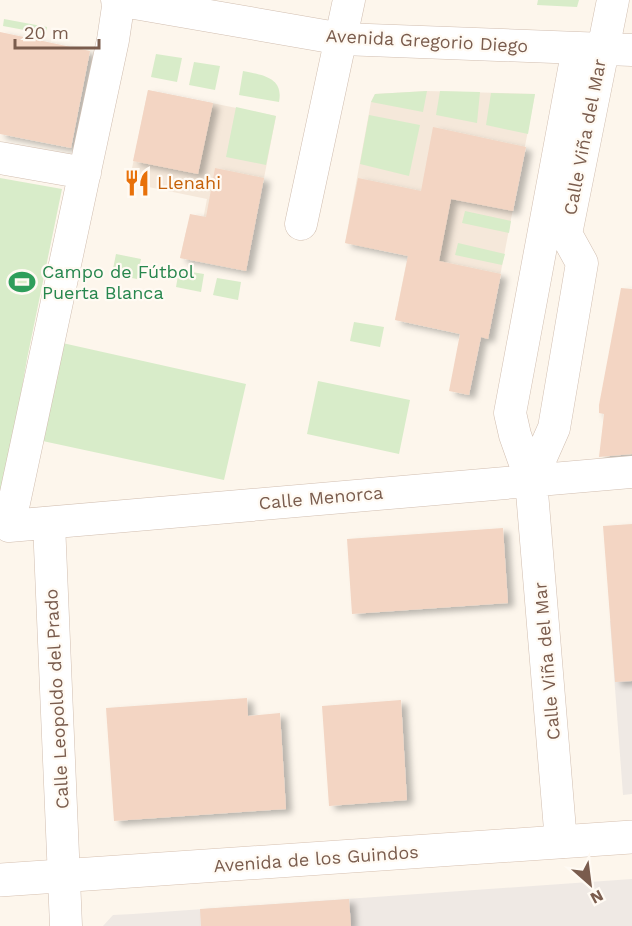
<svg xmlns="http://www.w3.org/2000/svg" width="632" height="926" font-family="'Work Sans',sans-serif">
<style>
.residential{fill:#f5e8da}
.industrial{fill:#efe9e4}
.green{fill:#d8ecc9}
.building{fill:#f3d5c3;filter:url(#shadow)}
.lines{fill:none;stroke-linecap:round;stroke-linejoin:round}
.street-casing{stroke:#d1beb0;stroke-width:33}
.secondary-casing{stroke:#d6c0b0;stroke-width:34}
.street{stroke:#fff;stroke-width:32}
.secondary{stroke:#fff;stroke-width:33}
.labels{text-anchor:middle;stroke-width:4.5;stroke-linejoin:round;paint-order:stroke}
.street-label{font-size:18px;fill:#7a5c4d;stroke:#fffaf3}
.food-label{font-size:18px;fill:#c56008;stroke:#fffaf3;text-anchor:start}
.leisure-label{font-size:18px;fill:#27864d;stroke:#fffaf3;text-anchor:start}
</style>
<defs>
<filter id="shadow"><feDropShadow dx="6" dy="4" stdDeviation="3" flood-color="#0004"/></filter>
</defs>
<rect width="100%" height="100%" fill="#fdf6ec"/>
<path class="residential" d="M148,90l128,26 -30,155 -66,-13 7,-31 14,3 6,-31 -78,-16z
M427,91l108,3 -47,245 -93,-19 15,-76 -31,-7 -2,13 -32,-7 26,-141 4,-8z"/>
<path class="industrial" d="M632,619v175l-9,1 -13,-174z
M632,879v47h-529l10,-11 20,-1z"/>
<path class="green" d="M538,0h41l-2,7 -40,-2z
M4,19l43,8 -1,7 -43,-8z
M156,54l26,4 -5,24 -26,-5z
M194,62l26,4 -5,24 -26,-5z
M243,71c19,4 41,6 36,31l-40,-7z
M427,91l-4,21 -52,-10 4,-8z
M440,91l40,1 -3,31 -41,-8z
M491,93l44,1 -7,40 -42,-9z
M236,107l40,9 -10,49 -40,-8z
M369,115l51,10 -11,51 -49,-12z
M0,178l62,11 -35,170 -27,154z
M465,211l46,10 -2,12 -47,-10z
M458,243l47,11 -3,11 -47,-10z
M116,254l25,5 -4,20 -25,-5z
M179,270l25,4 -3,18 -25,-5z
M217,278l24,4 -3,18 -25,-5z
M354,322l30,5 -4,20 -30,-6z
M58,342l188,42 -22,96 -186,-40z
M318,381l92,19 -11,54 -92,-20z"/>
<path class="building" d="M0,32l90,19 -19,97 -71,-14z
M148,90l65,13 -15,71 -65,-13z
M433,127l93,20 -13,64 -62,-12 -12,62 62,13 -13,65 -7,-2 -12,58 -20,-4 11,-57 -65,-14 13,-64 -63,-13 13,-65 63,13z
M215,168l49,10 -18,93 -66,-13 10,-44 16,3z
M621,288l11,1v165l-33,3 5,-43 -5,-1v-8z
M632,524v157l-17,1 -12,-156z
M503,528l5,75 -156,11 -5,-75z
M247,698l1,18 32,-3 6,96 -172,12 -8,-113z
M401,700l6,100 -78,6 -7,-100z
M349,899l2,27h-150l-1,-17z"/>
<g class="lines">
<g class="street-casing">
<path id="street" d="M117,0l225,39 290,11
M119,0l-6,40 -104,486 623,-54
M0,158l85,15
M301,224l48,-224
M531,480l23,-52 28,-165 -16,-29 47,-234
M49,523l17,403
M561,842l-30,-362 -16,-45 -5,-22 68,-365"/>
</g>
<g class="secondary-casing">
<path id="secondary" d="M0,880l632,-43"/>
</g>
<use href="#street" class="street"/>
<use href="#secondary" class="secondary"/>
</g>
<defs>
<g id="restaurant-bare" transform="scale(2.07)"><path d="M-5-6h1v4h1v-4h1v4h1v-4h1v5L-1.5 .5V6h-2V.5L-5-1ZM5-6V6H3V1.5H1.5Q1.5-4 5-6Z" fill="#e8710a" stroke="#fffaf3" stroke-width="2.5" paint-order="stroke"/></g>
<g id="stadium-bare" transform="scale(2.07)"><path d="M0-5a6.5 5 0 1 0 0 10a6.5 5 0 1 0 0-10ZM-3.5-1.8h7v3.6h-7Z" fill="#2e9e5b" stroke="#fffaf3" stroke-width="2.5" paint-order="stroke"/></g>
</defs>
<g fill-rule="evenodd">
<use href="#restaurant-bare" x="137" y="183"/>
<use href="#stadium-bare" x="22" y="282"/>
</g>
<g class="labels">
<g class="street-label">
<text transform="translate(427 41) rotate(3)" y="6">Avenida Gregorio Diego</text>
<text transform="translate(585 137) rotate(-79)" y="6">Calle Viña del Mar</text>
<text transform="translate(321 498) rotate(-5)" y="6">Calle Menorca</text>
<text transform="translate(547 661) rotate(-95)" y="6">Calle Viña del Mar</text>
<text transform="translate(57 699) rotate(-93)" y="6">Calle Leopoldo del Prado</text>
<text transform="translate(316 859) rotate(-4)" y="6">Avenida de los Guindos</text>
</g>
<g class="food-label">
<text x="157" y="189">Llenahi</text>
</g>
<g class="leisure-label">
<text x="42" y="278">Campo de Fútbol<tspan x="42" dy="21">Puerta Blanca</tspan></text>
</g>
</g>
<g transform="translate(590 884) rotate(152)" stroke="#fffaf3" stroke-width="4.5" paint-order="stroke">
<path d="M0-4.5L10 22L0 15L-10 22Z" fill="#7a5c4d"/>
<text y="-9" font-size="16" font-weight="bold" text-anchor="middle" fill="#7a5c4d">N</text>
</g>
<path d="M15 39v9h84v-9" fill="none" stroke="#7a5c4d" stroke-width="3"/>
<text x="24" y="39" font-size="18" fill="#7a5c4d" stroke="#fffaf3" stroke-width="4.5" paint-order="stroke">20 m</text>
</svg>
